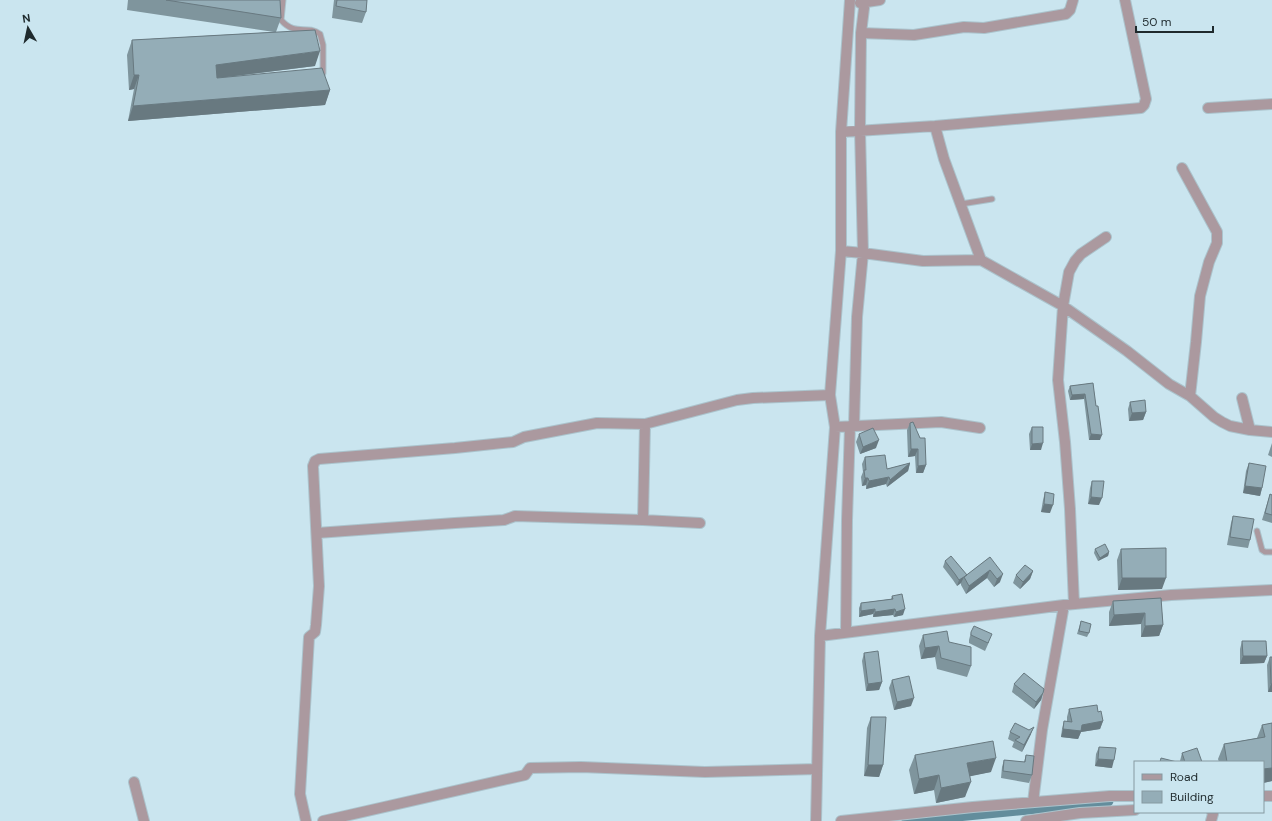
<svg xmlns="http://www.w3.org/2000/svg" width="1272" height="821" font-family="'DM Sans',sans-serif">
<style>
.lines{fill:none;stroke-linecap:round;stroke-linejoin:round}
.canal{stroke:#638d9c;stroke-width:11}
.lane-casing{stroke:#abc3cc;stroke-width:7}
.street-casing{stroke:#abc3cc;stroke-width:12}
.lane{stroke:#ab999f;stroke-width:5}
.street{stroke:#ab999f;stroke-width:10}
.wall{fill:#7f959d}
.shaded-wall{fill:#687980}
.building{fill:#94adb7;stroke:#687980}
</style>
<rect width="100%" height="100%" fill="#cae5ef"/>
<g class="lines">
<path class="canal" d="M907,821l201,-20"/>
<g class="lane-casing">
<path id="lane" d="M283,0l-2,20c15,17 25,4 39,14l3,11v28
M961,204l31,-5
M1257,531l5,19 3,2h7"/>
</g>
<g class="street-casing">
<path id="street" d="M860,3l20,-3
M861,33l53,2 50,-8 20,1 82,-14 4,-4 3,-10
M1208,108l64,-4
M935,126l9,33 37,101
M841,132l94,-6 206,-18 3,-3 2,-6 -21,-99
M1182,168l35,64v11l-8,19 -9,34 -4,46 -6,54
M841,251l22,2 60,8 58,-1 82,46 64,45 42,33 21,12 24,21 8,5 8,4 20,4 22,2
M1242,398l8,32
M854,426l3,-109 6,-64 -3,-123 1,-97 4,-33
M835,427l106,-5 39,6
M643,520l57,3
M317,533l138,-10 49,-3 11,-4 128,4 2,-96
M1074,604l-4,-95 -5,-67 -7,-62 5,-74 6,-34 6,-11 6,-7 25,-17
M846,632l1,-112 3,-94
M820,636l244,-31 107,-10 101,-5
M134,782l10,39
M1263,796h9
M1033,802l9,-72 22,-125
M306,821l-6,-27 9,-157 6,-5 1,-7 3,-39 -6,-120 2,-5 4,-2 136,-11 58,-6 11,-5 73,-14 48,1 92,-24 16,-2 77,-3
M323,821l202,-46 5,-7 51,-1 124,5 112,-3
M816,821l4,-185 15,-209 -5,-32 11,-144v-119l9,-132
M841,821l132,-14 137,-11h25
M1026,821l54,-8 55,-3
M1211,821l2,-7 -1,-2"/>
</g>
<use href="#lane" class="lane"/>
<use href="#street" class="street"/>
</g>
<path class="wall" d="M128,0h152l1,18 -5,14 39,34 -79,10 94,14 -5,15 -197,16 6,-32 -5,1 -2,-35 5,-15 142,-8 -147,-22z
M334,0h33l-1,12 -4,11 -30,-5z
M1093,383l7,57h-11l-5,-41 -14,1 -2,-9 2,-5z
M1130,402l16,10 -3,8 -14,1 -1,-12z
M910,423l10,15 6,27 -3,8h-7l-1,-17 -7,1 -1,-27z
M1032,427l9,23h-11l-1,-16z
M859,434l17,14 -16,6 -4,-12z
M1272,443v14l-4,-2z
M865,457l22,12 23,-6 -2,8 -21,16 -1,-3 -20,5v-4l-4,1 -1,-9 2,-5 -1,-8z
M1249,463l13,25 -2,8 -17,-3 3,-22z
M1092,481l7,24 -11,-1 2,-16z
M1045,492l5,21 -9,-1 2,-12z
M1270,494l2,1v28l-10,-3z
M1233,516l17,24 -2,8 -21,-3 4,-22z
M1095,549l14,3 -1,4 -10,5 -4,-8z
M1121,549l41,40 -44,1 -1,-30z
M990,557l10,25 -6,5 -7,-9 -21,16 -5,-9v-2l-4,3 -4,-6 -10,-13 2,-6 22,14z
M1033,571l-3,8 -10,10 -7,-6 3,-8z
M892,596l11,19 -9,2 -1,-2 -20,2v-3l-14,3v-9l2,-5 30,-4z
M1161,598l2,27 -4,11 -18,1v-13l-32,2v-14l4,-11z
M1081,621l8,12 -2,4 -10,-3z
M971,632l18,10 -4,9 -16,-8v-3z
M923,635l26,7 22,24 -4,11 -30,-8 -2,-12 -14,2 -2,-13z
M1242,641l25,15 -3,7 -24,1v-15z
M864,653l18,29 -3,8 -13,1 -4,-30z
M1270,657l2,35h-4l-1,-27z
M892,680l19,26 -17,4 -5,-22z
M1014,684l29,9 -2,7 -7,9 -22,-17z
M1069,709l29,3 5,9 -3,8 -19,3 -3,7 -17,-2 1,-8 2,-8 3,1v-5z
M871,717l12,48 -4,12 -15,-1 3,-48z
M1272,723v58l-9,2v-21h-44l-1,-3 6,-15 33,-6 5,-13z
M1010,732l21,2 -9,18 -10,-5 2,-5 -6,-3z
M1099,747l13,21 -17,-2 1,-12z
M1182,753l20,9h-22v-1z
M915,755l76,17 -22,4 -4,21 -29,6 -2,-13 -20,4 -5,-24z
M1026,755l6,20 -3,8 -28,-5 1,-11 2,-7 20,2z"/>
<path class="shaded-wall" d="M320,51l-5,15 -105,13 6,-14z
M134,75h5l-5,14 -5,1z
M330,90l-5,15 -197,16 5,-15z
M1085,394l-1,5 -14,1 2,-5z
M1146,412l-3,8 -14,1 3,-8z
M1091,434l11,1 -2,5h-11z
M879,440l-3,8 -16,6 3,-7z
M1043,443l-2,7h-11l2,-6z
M911,449h7l-3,7 -7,1z
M910,463l-2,8 -21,16 3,-7z
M926,465l-3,8h-7l2,-7z
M889,477l-3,7 -20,5 3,-8z
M865,478h3l-2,7 -4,1z
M1245,486l17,2 -2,8 -17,-3z
M1091,497l11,1 -3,7 -11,-1z
M1044,504l9,1 -3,8 -9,-1z
M1109,552l-1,4 -10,5 2,-3z
M990,570l-3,8 -21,16 3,-8z
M1033,571l-3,8 -10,10 3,-7z
M1003,574l-3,8 -6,5 3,-8z
M964,577l-3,6 -4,3 2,-6z
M1122,578h44l-4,11 -44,1z
M875,609l-2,5 -14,3 2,-6z
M895,609l-2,6 -20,2 2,-5z
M905,609l-2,6 -9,2 2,-5z
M1145,613l-4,11 -32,2 5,-11z
M1163,625l-4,11 -18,1 4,-11z
M939,646l-4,11 -14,2 4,-11z
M1243,656h24l-3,7 -24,1z
M882,682l-3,8 -13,1 2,-7z
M1271,684h1v8h-4z
M1043,693l-2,7 -7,9 2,-7z
M914,698l-3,8 -17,4 3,-8z
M1103,721l-3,8 -19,3 -3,7 -17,-2 2,-8 19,-4z
M1034,727l-3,7 -9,18 2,-7z
M996,758l-5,14 -29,6 5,-15z
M1098,759l16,1 -2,8 -17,-2z
M868,765h15l-4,12 -15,-1z
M1272,768v13l-9,2v-14z
M939,775l-5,15 -20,4 5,-15z
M971,782l-6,15 -29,6 5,-15z"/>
<path class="building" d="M166,0h114l1,18z
M337,0h30l-1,12 -30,-6z
M315,30l5,21 -104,14 1,13 105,-10 8,22 -197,16 6,-31h-5l-2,-35z
M1093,383l3,23h2l4,29 -11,-1 -6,-40 -13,1 -2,-9z
M1145,400l1,12 -14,1 -2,-11z
M913,422l7,16h5l1,27 -8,1v-17h-7l-1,-26z
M1032,427h11v16l-11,1z
M873,428l6,12 -16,7 -4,-13z
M885,455l2,14 23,-6 -20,17 -1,-3 -20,4 -1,-3h-3l-1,-8h2l-1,-13z
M1249,463l17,3 -4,22 -17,-2z
M1092,481h12l-2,17 -11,-1z
M1045,492l9,2 -1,11 -9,-1z
M1270,494l2,1v20l-7,-2z
M1233,516l21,3 -4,21 -20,-3z
M1105,544l4,8 -9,6 -5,-9z
M1166,548v30h-44l-1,-29z
M951,556l16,19 -8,5 -4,-6 -10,-13z
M990,557l13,17 -6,5 -7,-9 -21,16 -5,-9z
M1025,565l8,6 -10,11 -7,-7z
M902,594l3,15 -9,3 -1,-3 -20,3v-3l-14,2v-8l32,-4 -1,-3z
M1161,598l2,27 -18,1v-13l-31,2 -1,-14z
M1081,621l10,3 -2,9 -10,-2z
M974,626l18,8 -4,9 -17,-8v-3z
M947,631l2,11 22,5v19l-30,-8 -2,-12 -14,2 -2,-13z
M1242,641h24l1,15h-24z
M878,651l4,31 -14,2 -4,-31z
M1270,657h2v27h-1z
M1024,673l20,16 -1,4 -7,9 -22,-18z
M909,676l5,22 -17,4 -5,-22z
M1097,705l1,7 3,-1 2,10 -21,4 -1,6 -18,-2 1,-8 8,1 -3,-13z
M871,717h15l-3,48h-15z
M1015,723l14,7 5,-3 -10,18 -9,-5 5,-3 -10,-5z
M1272,723v45l-9,1v-7h-36l-3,-18 41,-7 -3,-12z
M993,741l3,17 -29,5 4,19 -30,6 -2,-13 -20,4 -4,-24z
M1099,747l17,1 -2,12 -16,-1z
M1197,748l5,14h-17l-3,-9z
M1026,755l8,1 -2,19 -29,-4 1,-11 21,2z
M1161,758l16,4h-17z"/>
<rect x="1134" y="761" width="130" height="52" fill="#cae5ef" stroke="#869aa1"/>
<rect x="1142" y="774" width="20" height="6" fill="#ab999f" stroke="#869aa1"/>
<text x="1170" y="781" font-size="12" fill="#1f2a2d">Road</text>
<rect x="1142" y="791" width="20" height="12" fill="#94adb7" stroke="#869aa1"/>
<text x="1170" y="801" font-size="12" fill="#1f2a2d">Building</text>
<g transform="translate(28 28) rotate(351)" stroke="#cae5ef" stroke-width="3" paint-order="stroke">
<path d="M0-3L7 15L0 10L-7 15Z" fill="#1f2a2d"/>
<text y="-6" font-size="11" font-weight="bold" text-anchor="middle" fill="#1f2a2d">N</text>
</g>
<path d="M1136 26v6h77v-6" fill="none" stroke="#1f2a2d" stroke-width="2"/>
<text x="1142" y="26" font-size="12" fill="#1f2a2d" stroke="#cae5ef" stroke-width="3" paint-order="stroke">50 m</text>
</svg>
